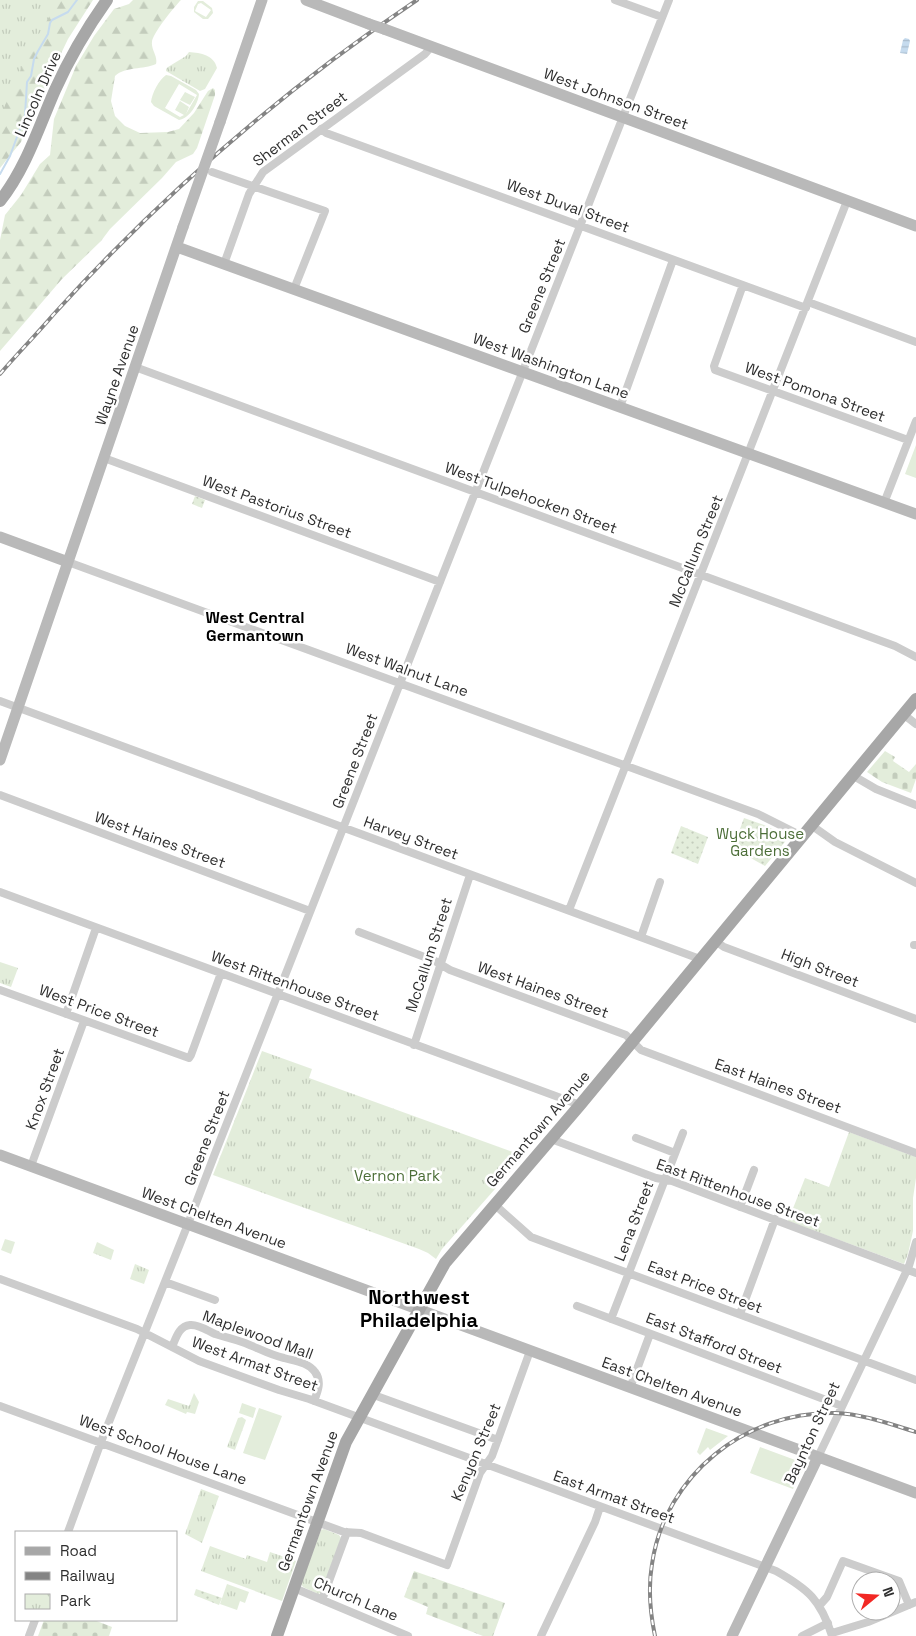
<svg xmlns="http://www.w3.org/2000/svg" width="916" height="1636" font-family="'Space Grotesk',sans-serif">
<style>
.grass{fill:#e3eddb;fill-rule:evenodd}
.forest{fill:url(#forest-firs)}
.cemetery{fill:url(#cemetery-stones)}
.park{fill:url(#park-tufts)}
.garden{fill:url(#garden-dots)}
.water{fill:url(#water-rules)}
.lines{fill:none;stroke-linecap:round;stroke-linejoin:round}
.stream{stroke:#c6dbee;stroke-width:2}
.street{stroke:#ccc;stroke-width:8}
.secondary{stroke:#b9b9b9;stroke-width:11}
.primary{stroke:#a7a7a7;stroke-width:12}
.rail-casing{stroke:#848484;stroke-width:4}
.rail{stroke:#fff;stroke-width:2;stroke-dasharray:5.5;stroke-linecap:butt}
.secondary-bridge{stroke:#b9b9b9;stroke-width:11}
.labels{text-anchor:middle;stroke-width:5;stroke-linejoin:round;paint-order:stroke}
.street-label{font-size:15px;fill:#2f2f2f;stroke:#fff}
.park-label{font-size:15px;fill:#4c6e38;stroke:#fff}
.neighbourhood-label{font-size:16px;font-weight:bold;fill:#000;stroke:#fff}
.district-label{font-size:20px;font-weight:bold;fill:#000;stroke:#fff}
</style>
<defs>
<pattern id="forest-firs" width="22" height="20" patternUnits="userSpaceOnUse" patternTransform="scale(1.25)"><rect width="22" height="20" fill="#e3eddb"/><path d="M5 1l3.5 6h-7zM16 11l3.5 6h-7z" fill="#c3ccbc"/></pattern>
<pattern id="cemetery-stones" width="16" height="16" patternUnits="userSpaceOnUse" patternTransform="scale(1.25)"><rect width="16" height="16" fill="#e3eddb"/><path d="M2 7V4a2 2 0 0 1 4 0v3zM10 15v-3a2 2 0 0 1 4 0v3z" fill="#c3ccbc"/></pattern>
<pattern id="park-tufts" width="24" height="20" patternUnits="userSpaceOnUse" patternTransform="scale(1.25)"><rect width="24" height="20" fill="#e3eddb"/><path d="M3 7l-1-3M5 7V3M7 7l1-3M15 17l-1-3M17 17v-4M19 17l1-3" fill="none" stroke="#c3ccbc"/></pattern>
<pattern id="garden-dots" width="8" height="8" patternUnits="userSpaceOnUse" patternTransform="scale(1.25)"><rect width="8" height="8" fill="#e3eddb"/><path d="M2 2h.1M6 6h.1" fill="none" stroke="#c3ccbc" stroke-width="1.8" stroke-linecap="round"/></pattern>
<pattern id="water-rules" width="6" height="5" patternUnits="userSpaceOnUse" patternTransform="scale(1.25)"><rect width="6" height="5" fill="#c6dbee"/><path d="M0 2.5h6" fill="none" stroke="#aabccc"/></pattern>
</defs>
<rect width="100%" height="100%" fill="#fff"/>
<path class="grass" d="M198,1h5l9,7 1,5 -5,6h-5l-9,-7v-5zM201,3l10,7 -5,7 -11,-6 3,-7z
M166,75l5,1 25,14 3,4c-1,10 -9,24 -20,26l-25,-14 -3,-4c1,-9 8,-22 15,-27zM179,84l18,11 -11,19 3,-7 -9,-6 -5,9 9,5 -4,2 -15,-9z
M185,92l10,5 -5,8 -10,-5z
M916,445v33l-11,-4z
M242,1403l14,5 -3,10 -14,-5z
M259,1408l23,8 -17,44 -22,-7z
M706,1428l22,8 -18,14 -2,-3 -8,8 -3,-3z
M760,1447l46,17 -13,25 -43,-16z"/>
<path class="forest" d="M10,0h83l-25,39 -23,48 -24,55 -21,26v-111z
M133,0h48c-6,6 -29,34 -29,42 -1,8 6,14 4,22 -13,6 -30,2 -41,12l-4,25 4,15 10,10 15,7 28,-1 11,-3 15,-16 14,-22 5,-3 2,2v5l-18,53 -4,6 -17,8 -14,16 -52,51 -9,12 -39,38 -62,72v-111l5,-25 16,-20 19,-31 10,-9 4,-36 22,-53 18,-30 20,-27 15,-5z"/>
<path class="cemetery" d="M885,751l10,6 -2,4 16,11 7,-8v15l-5,14 -29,-11 -15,-10z
M414,1571l91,32 -12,33h-10l-57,-22 2,-7 -24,-10z
M44,1620h50l18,7 -3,9h-71z"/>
<path class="park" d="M0,0h59l-30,51 -29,66z
M189,52c12,1 25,3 28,16l-12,21 -5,2 -34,-20v-2l2,-2 18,-11z
M0,962l18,6 -7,19 -11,-4z
M262,1051l50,18 -3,9 215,78 -82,93 -6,10 -8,-6 -9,-4 -206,-74z
M849,1132l67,25v21l-3,20v33l-5,23 -4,10 -116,-43 17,-43 24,9z
M5,1239l10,3 -4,12 -10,-4z
M97,1242l17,8 -3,10 -18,-7z
M135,1264l14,6 -5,14 -14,-5z
M194,1393l5,9 -4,12 -8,-2 -1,2 -21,-9 3,-6 21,7z
M242,1417l4,3 -1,3 -10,27 -8,-3 11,-29z
M201,1489l18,7 -17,47 -17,-9z
M324,1529l15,6 2,3 -20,55 -3,1 -15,-7 -2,-3 20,-54z
M210,1546l36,13 1,-4 20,7 3,-10 26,9 -14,40 -81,-30z
M227,1584l22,8 -4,11 -5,-2 -3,9 -17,-6z"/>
<path class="garden" d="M195,496l10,4 -3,8 -10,-4z
M744,818l20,7 25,12 -24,29 -32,-18z
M681,826l27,11 -10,27 -27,-11z
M196,1589l26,9 -3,7 -25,-10z"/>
<path class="water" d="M905,38l4,1 1,2 -3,13 -7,-1 3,-13z"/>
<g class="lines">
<path class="stream" d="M0,174l10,-18 15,-41 2,-33 4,-6 3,-17 4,-8 10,-17 2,-11 2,-3 16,-8 9,-12"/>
<path class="street" d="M615,0l47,17
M321,129l5,4 480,175
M212,172l113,39 -31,78
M224,264l25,-70 14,-22 162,-118 6,-7
M743,285l-29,81 1,4 193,70
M808,302l108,40
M135,367l760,279 21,11
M620,407l53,-147
M104,458l336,124
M884,503l32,-82
M68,562l690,252 44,22
M0,701l700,258
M903,714l13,10
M852,775l24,14 40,16
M0,795l310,116
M811,825l24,17 81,41
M0,892l580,213
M569,910l278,-709
M359,932l76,29 15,9 176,65 15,15 275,103
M641,937l19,-55
M715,941l9,6 192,72
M914,945h2
M0,990l189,68 2,-3 30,-82
M66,1014l30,-86
M414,1045l56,-170
M636,1138l39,15
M551,1139l105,39 16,3 244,92
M31,1166l53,-145
M494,1204l37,33 385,143
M740,1207l14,-37
M0,1279l137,50 62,32 80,29 30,9 467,172c32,18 45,29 56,65
M165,1282l50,18
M577,1306l265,100
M740,1314l35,-95
M611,1319l72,-186
M172,1347c4,-9 7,-21 18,-22 9,-1 18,6 25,9 10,3 20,5 30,9 13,5 25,12 39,15 11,3 24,4 31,14 7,9 3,19 -1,29
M630,1388l20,-54
M371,1394l127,46
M0,1406l344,126 17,1 86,32 33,-92 12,-17 38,-105
M818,1457l91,-191 7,-24
M68,1532l33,-90 87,-218 26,-68 455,-1156
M294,1588l114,48
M322,1600l25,-68
M819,1606l8,-9 16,-36 56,20 10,24
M832,1633l36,-11 48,-20
M29,1636l6,-16
M541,1636l54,-114 5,-15
M802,1636l26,-13"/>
<path class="secondary" d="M306,0l63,24
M384,29l532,197
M220,122l42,-122
M177,247l739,267
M0,537l68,25
M0,760l183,-533
M0,1155l916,338
M732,1636l86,-179"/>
<path class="primary" d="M0,201c26,-33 38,-72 55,-111 14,-31 32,-62 52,-90
M277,1636l69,-194 99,-179 135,-158 336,-406"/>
<g class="rail-casing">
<path id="rail" d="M0,374c17,-20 36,-39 53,-59 108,-119 231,-226 364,-315
M655,1636c-5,-24 -7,-48 -3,-72 13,-89 94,-153 183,-151 28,1 55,11 81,19"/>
</g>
<use href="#rail" class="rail"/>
<path class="secondary-bridge" d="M369,24l15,5
M183,227l37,-105"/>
</g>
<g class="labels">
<g class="street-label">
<text transform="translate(38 94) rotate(-66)" y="5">Lincoln Drive</text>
<text transform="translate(616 99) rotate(20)" y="5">West Johnson Street</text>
<text transform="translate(300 129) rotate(-37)" y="5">Sherman Street</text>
<text transform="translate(568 206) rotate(20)" y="5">West Duval Street</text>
<text transform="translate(542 286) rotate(-68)" y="5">Greene Street</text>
<text transform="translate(551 366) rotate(20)" y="5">West Washington Lane</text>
<text transform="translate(117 375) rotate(-71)" y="5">Wayne Avenue</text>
<text transform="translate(815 392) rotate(20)" y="5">West Pomona Street</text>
<text transform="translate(531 498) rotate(20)" y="5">West Tulpehocken Street</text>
<text transform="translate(277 507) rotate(20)" y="5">West Pastorius Street</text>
<text transform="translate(696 551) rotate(-68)" y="5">McCallum Street</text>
<text transform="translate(407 670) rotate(20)" y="5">West Walnut Lane</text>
<text transform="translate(355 761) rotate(-69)" y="5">Greene Street</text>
<text transform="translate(411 838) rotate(20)" y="5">Harvey Street</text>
<text transform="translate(160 840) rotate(20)" y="5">West Haines Street</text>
<text transform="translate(429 955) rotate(-72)" y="5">McCallum Street</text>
<text transform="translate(820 968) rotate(21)" y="5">High Street</text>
<text transform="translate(295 986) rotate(20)" y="5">West Rittenhouse Street</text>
<text transform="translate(543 990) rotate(20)" y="5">West Haines Street</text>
<text transform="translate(99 1011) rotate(20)" y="5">West Price Street</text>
<text transform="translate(778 1086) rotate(20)" y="5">East Haines Street</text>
<text transform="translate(45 1089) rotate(-70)" y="5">Knox Street</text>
<text transform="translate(538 1129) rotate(-49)" y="5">Germantown Avenue</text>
<text transform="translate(207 1138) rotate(-69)" y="5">Greene Street</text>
<text transform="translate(738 1193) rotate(20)" y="5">East Rittenhouse Street</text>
<text transform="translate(214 1218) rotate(20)" y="5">West Chelten Avenue</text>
<text transform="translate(634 1221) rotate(-69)" y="5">Lena Street</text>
<text transform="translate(705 1287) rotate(21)" y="5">East Price Street</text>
<text transform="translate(258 1335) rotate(20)" y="5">Maplewood Mall</text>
<text transform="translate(714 1343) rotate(21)" y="5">East Stafford Street</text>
<text transform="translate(255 1364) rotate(20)" y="5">West Armat Street</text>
<text transform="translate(672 1387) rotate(20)" y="5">East Chelten Avenue</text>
<text transform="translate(812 1433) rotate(-65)" y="5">Baynton Street</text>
<text transform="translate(163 1450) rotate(20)" y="5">West School House Lane</text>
<text transform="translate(476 1452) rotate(-67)" y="5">Kenyon Street</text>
<text transform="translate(614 1497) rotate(20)" y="5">East Armat Street</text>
<text transform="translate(308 1501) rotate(-70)" y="5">Germantown Avenue</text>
<text transform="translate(356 1599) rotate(23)" y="5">Church Lane</text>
</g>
<g class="park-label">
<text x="760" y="839">Wyck House<tspan x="760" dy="17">Gardens</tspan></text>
<text x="397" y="1181">Vernon Park</text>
</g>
<g class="neighbourhood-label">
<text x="255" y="623">West Central<tspan x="255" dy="18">Germantown</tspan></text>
</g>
<g class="district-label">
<text x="419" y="1304">Northwest<tspan x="419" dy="23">Philadelphia</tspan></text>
</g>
</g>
<rect x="15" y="1531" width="162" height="90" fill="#ffffff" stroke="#acacac"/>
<rect x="25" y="1547" width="25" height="8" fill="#a7a7a7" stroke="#acacac"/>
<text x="60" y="1556" font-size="15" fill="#2f2f2f">Road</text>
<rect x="25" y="1572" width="25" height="8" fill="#848484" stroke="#acacac"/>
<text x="60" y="1581" font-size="15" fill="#2f2f2f">Railway</text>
<rect x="25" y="1594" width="25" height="15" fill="url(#park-tufts)" stroke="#acacac"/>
<text x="60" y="1606" font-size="15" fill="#2f2f2f">Park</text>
<g transform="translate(876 1596) rotate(72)"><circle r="24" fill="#ffffff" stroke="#acacac"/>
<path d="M0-4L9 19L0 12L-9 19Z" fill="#f22824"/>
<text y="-8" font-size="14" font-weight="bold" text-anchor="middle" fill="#2f2f2f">N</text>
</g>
</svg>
